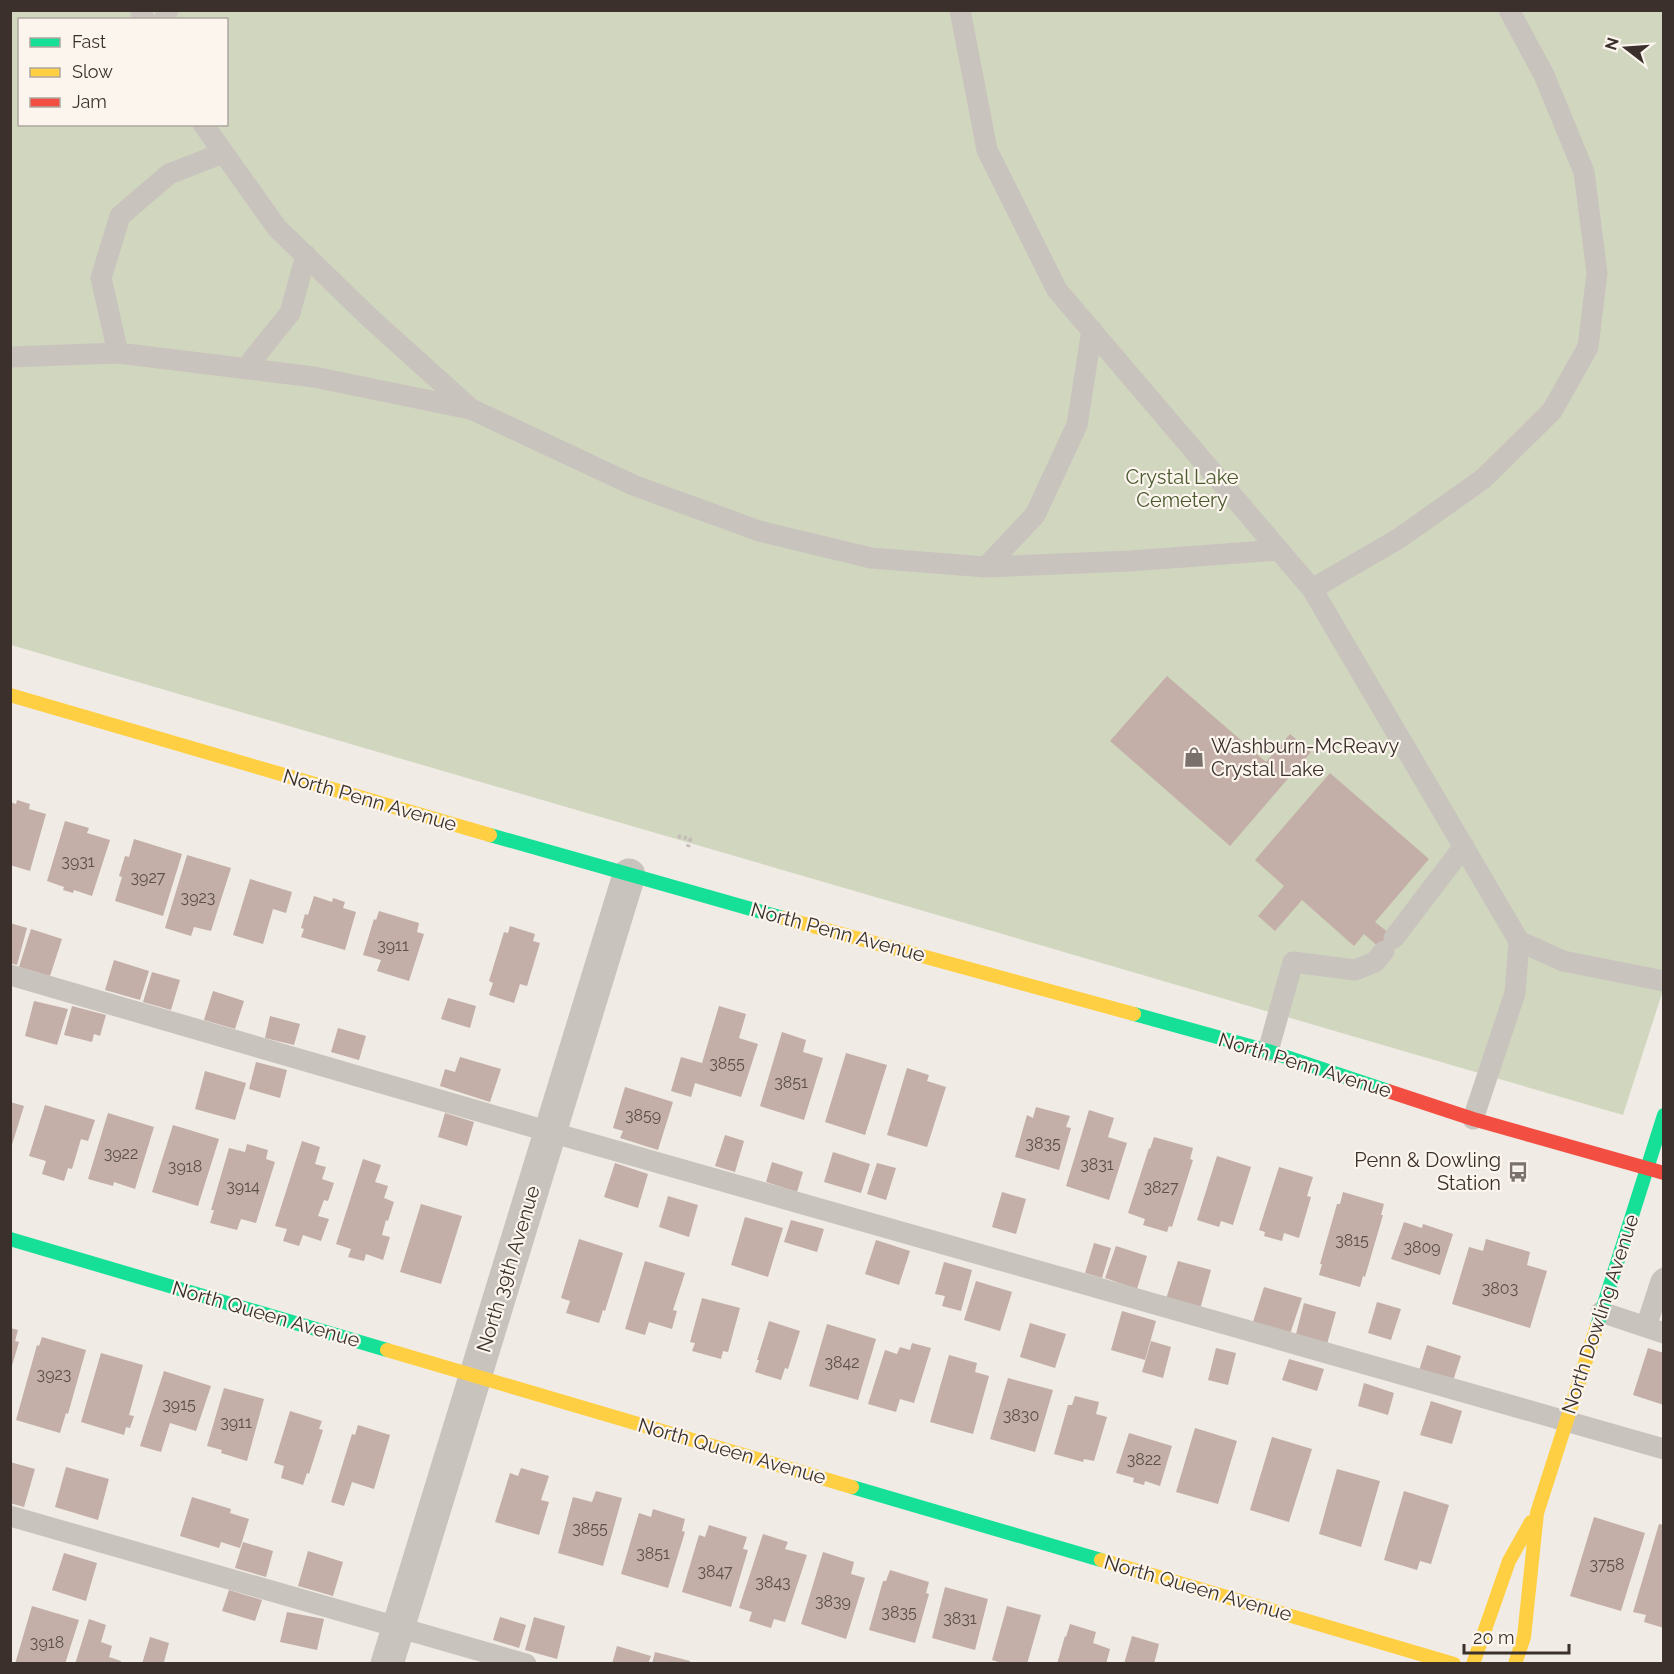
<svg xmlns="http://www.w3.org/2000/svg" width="1674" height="1674" font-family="Raleway,sans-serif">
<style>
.green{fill:#d1d6bf;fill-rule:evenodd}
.building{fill:#c3afa7}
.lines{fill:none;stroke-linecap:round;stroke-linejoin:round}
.path{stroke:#c2bbb6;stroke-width:4;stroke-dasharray:3 3;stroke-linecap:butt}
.lane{stroke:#c9c3be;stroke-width:21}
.street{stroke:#c9c3be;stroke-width:33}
.fast{stroke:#16e098;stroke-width:14}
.slow{stroke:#ffcf43;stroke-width:14}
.jam{stroke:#f24e42;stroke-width:14}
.labels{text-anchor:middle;stroke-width:4.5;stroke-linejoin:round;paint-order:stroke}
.number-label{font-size:16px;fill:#5d504a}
.park-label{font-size:20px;fill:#4a5a2e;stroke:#fbf5ee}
.poi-label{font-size:20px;fill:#3b302b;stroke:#fbf5ee;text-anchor:start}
.street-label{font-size:20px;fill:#3b302b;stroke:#fbf5ee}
</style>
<rect width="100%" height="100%" fill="#f0ebe5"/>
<path class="green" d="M10,11h1653l1,976 -41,128 -1612,-470zM20,20h206v104h-206z"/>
<path class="building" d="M1167,676l99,86 24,-28 21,18 -81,94 -120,-105z
M1330,773l99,86 -54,63 25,20 -12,13 -24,-21 -10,12 -52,-46 -27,31 -17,-15 26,-30 -29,-26z
M17,800l13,4 -1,5 17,5 -16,57 -20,-6v-63l6,2z
M65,821l24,7 -2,5 23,7 -18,56 -18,-6 -1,3 -10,-3 1,-3 -17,-6z
M134,839l48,15 -19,62 -48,-15 7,-24 -3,-1 6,-20 4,1z
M187,855l44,13 -20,63 -17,-4 -3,9 -26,-8z
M250,879l42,13 -6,21 -13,-4 -10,35 -30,-9z
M314,896l18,6 1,-4 12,4 -2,6 13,4 -11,38 -44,-13 3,-8 -3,-1 4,-14 3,1z
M379,911l40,12 -2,9 7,2 -15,47 -32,-10 4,-11 -18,-5 11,-36 2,1z
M10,923l17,5 -10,37 -7,-2z
M510,926l25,8 -2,7 7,2 -13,43 -7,-2 -6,19 -25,-8 4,-12 -4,-2 15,-49 4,1z
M31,929l31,10 -12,37 -31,-9z
M114,960l35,11 -9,29 -35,-10z
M152,972l28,8 -9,30 -28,-8z
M213,991l31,10 -9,28 -31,-9z
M448,998l28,8 -6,22 -29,-9z
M34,1001l34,8 -11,36 -32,-9z
M72,1006l34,9 -6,21 -6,-2 -2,8 -28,-7z
M719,1006l27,8 -7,24 19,6 -17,53 -46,-14 -4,14 -20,-6 10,-34 21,6z
M270,1016l30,8 -6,21 -29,-7z
M338,1028l28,8 -7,24 -28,-8z
M782,1032l24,8 -3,12 20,6 -19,62 -44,-14z
M846,1053l41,12 -22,70 -40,-13z
M460,1057l41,12 -11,33 -50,-16 5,-17 10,3z
M256,1062l31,8 -7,28 -31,-9z
M907,1068l22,7 -2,6 19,6 -19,60 -40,-12z
M205,1071l41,12 -11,37 -40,-11z
M625,1087l48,15 -15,48 -38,-12 3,-7 -10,-3z
M10,1102l14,4 -13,42h-1z
M45,1105l50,15 -7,21 -7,-2 -9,30 -4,-1 -4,13 -22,-7 4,-13 -17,-5z
M1036,1107l34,9 -4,11 5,1 -12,42 -44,-13 12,-42 6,3z
M1089,1110l25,8 -6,19 19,6 -18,57 -43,-14z
M108,1113l46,14 -19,62 -21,-7 -1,4 -25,-7z
M445,1113l29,9 -7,24 -29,-9z
M173,1125l46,14 -21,67 -46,-14z
M725,1135l19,6 -9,31 -20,-6z
M1154,1137l39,11 -3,11 3,1 -21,67 -3,-1 -2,6 -24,-7 2,-6 -17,-6 21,-65 1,1z
M302,1141l18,6 -5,17 11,3 -4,12 12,4 -6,18 -4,-1 -6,16 11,3 -8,22 -18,-6 -4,11 -16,-5 4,-12 -12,-3z
M247,1144l21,6 -2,9 9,3 -19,61 -15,-4 -4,11 -27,-7 4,-13h-3l18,-62 16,4z
M833,1152l37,12 -9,29 -37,-11z
M1217,1156l34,11 -18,58 -12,-4 -2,6 -22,-7z
M363,1159l18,6 -6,17 13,4 -4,12 10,4 -6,19 -2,-1 -4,15 8,2 -7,23 -17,-6 -2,7 -16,-4 3,-8 -15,-5z
M772,1162l31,10 -6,20 -31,-10z
M615,1163l33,11 -10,34 -34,-11z
M877,1163l19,5 -10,32 -19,-6z
M1279,1167l34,10 -6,19 4,1 -12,41 -15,-5 -2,8 -18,-5 1,-4 -6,-2z
M1002,1192l24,7 -10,35 -24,-7z
M1343,1192l41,12 -3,11h2l-18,62 -2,-1 -3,11 -41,-12 3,-11h-2l17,-60h3z
M668,1196l30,9 -9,32 -30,-10z
M421,1204l41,12 -21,68 -41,-12z
M745,1217l38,11 -15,49 -37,-12z
M791,1220l33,9 -7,23 -33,-10z
M1404,1222l18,6 1,-4 30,10 -13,41 -49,-16z
M579,1239l44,14 -18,58 -2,-1 -4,13 -33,-10 4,-12 -9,-3z
M1486,1239l44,13 -3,13 20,6 -17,57 -78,-24 17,-57 14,4z
M876,1240l34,11 -11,34 -34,-11z
M1094,1243l17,5 -9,30 -17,-5z
M1116,1246l31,10 -10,33 -32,-11z
M645,1261l40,12 -12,37 4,1 -5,18 -23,-7 -4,13 -20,-6z
M1178,1261l33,9 -11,39 -34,-10z
M944,1262l28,8 -11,41 -19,-5 3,-10 -10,-2z
M976,1281l36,11 -12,39 -36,-11z
M1264,1287l38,11 -12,36 -37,-12z
M702,1298l38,10 -12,44 -5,-1 -2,8 -29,-8 3,-8 -5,-1z
M1377,1302l24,7 -10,31 -23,-7z
M1304,1303l32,9 -9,32 -31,-10z
M1122,1311l34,10 -11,39 -34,-10z
M769,1321l31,10 -12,38 -3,-1 -4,12 -26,-8 4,-12h-2z
M1030,1323l36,11 -11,34 -35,-11z
M827,1324l49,15 -18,61 -49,-14z
M10,1328l8,2 -3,11 4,1 -8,27z
M42,1337l44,13 -18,64 -2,-1 -6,20 -44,-13 21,-75 2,1z
M1151,1341l20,6 -8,31 -21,-6z
M912,1343l19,5 -17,55 -14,-4 -4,13 -28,-8 17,-54 12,4 3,-7 10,3z
M1427,1345l34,11 -9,28 -34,-10z
M1216,1348l20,5 -8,32 -20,-5z
M1648,1348l16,5v52l-31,-10z
M101,1353l42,12 -14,50 5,1 -4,12 -4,-1 -2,8 -43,-13z
M949,1355l28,8 -2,9 14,4 -16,58 -43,-12z
M1289,1359l35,10 -7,22 -35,-11z
M164,1371l47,15 -15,45 -26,-8 -9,29 -21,-6z
M1008,1378l45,12 -18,62 -45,-13z
M1364,1383l30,10 -6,22 -30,-9z
M224,1388l40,11 -17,62 -26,-8 1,-3 -15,-4z
M1075,1396l24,6 -3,12 11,3 -13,44 -10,-2 -1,3 -29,-8 14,-49h4z
M1431,1401l31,10 -10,33 -32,-9z
M290,1411l32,10 -3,8 4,1 -14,44 -2,-1 -4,12 -22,-7 3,-12 -10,-3z
M358,1425l32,10 -16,54 -22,-7 -8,24 -13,-4 21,-68 3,1z
M1195,1428l42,13 -19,63 -42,-12z
M1129,1433l43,13 -12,40 -15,-5 -1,4 -11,-3 1,-4 -18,-5z
M1272,1437l40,12 -23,73 -39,-12z
M10,1462l25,7 -11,38 -14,-4z
M66,1467l43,12 -11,41 -43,-13z
M521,1468l28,8 -8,24 8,2 -10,33 -44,-13 15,-49 8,3z
M1337,1469l43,12 -19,66 -42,-13z
M596,1491l26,7 -19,68 -45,-13 15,-56 19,5z
M1404,1491l45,14 -18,59 -11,-3 -3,9 -33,-10z
M192,1497l39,12 -1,4 19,6 -9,29 -19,-6 -2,6 -39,-12z
M653,1509l32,10 -3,12 3,1 -17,56 -47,-14 18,-61 12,4z
M1594,1517l51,16 -24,78 -51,-15z
M1659,1524l5,1v103l-20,-6 2,-7 -13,-3z
M709,1525l38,12 -4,12 5,1 -17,57 -49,-15 17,-57 6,2z
M763,1534l25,8 -3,7 22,6 -22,67 -11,-3 -3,9 -22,-7 3,-9 -13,-4z
M243,1542l30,9 -7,26 -31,-9z
M308,1551l35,11 -10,34 -35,-10z
M823,1552l31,10 -3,12 14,4 -19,61 -45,-15z
M64,1553l33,10 -11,38 -34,-11z
M890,1570l39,12 -3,11 3,1 -14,49 -46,-13 14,-49h3z
M945,1587l43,12 -13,51 -43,-12z
M229,1590l33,10 -7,21 -33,-10z
M32,1606l47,14 -14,44h-50z
M1007,1606l34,9 -14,49h-22l-13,-4z
M287,1612l37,7 -7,31 -37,-8z
M500,1617l26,8 -7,23 -26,-8z
M534,1617l31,9 -8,33 -32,-9z
M89,1619l17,6 -5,17 11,4 -3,11 12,4 -1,3h-45z
M1070,1624l26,8 -3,11 17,6 -4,15h-49l8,-28 1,1z
M1132,1636l27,8 -5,20h-30z
M150,1637l19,6 -5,19 4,2h-26z
M617,1646l34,10 -3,8h-36z
M655,1652l35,9v3h-38z"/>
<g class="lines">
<path class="path" d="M678,836l12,3 -2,8"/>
<path class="lane" d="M140,10l5,10
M960,10l27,140 70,140 255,299 207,352 -4,52 -42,126
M164,20l4,-10
M203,124l74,104 93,90 101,91 162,76 126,46 112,27 115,9 144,-6 149,-11
M118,353l-17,-75 19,-62 49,-42 54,-21
M10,357l108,-4 196,24 156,32
M245,369l45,-56 16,-58
M986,567l49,-52 42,-90 15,-95
M1312,589l86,-50 85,-60 69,-68 36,-64 9,-74 -13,-101 -40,-97 -35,-65
M1394,938l70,-92
M1519,941l44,20 101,20
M10,975l540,157 1114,317
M1268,1051l25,-89 62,8 20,-8 9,-11
M1601,1312l63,21
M1646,1327l15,-46 3,-3
M10,1516l516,148"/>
<path class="street" d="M387,1664l242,-789"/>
<path class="fast" d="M490,835l293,83
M1134,1014l134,37 120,40
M10,1239l377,111
M1597,1326l67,-211
M852,1487l249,73"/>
<path class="slow" d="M10,695l480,140
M783,918l351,96
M387,1350l465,137
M1101,1560l353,104
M1473,1664l36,-103 22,-39
M1515,1664l9,-27 13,-124 60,-187"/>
<path class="jam" d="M1388,1091l85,28 191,54"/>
</g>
<defs>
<g id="shop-bare" transform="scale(1.62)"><path d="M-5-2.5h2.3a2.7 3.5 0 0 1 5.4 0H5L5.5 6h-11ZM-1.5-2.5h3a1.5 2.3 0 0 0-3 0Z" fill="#7a716c" stroke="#fbf5ee" stroke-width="2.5" paint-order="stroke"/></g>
<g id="bus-bare" transform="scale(1.62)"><path d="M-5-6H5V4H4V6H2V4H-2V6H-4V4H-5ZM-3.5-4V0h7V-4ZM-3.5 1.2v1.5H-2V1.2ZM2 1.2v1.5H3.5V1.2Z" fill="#7a716c" stroke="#fbf5ee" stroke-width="2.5" paint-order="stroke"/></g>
</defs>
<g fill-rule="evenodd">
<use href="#shop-bare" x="1194" y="757"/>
<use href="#bus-bare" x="1518" y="1172"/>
</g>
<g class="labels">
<g class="number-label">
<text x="78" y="867">3931</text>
<text x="148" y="883">3927</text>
<text x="198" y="903">3923</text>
<text x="393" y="951">3911</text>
<text x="727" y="1069">3855</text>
<text x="791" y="1088">3851</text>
<text x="643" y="1121">3859</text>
<text x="1043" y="1149">3835</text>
<text x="121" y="1159">3922</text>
<text x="1097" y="1170">3831</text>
<text x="185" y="1172">3918</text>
<text x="243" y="1192">3914</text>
<text x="1161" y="1193">3827</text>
<text x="1352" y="1246">3815</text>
<text x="1422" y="1253">3809</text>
<text x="1500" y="1294">3803</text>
<text x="842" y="1368">3842</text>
<text x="54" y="1380">3923</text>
<text x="179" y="1410">3915</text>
<text x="1021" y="1421">3830</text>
<text x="236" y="1428">3911</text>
<text x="1144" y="1465">3822</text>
<text x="590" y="1534">3855</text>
<text x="653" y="1559">3851</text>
<text x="1607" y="1570">3758</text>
<text x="715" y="1577">3847</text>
<text x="773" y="1588">3843</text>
<text x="833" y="1607">3839</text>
<text x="899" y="1618">3835</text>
<text x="960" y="1624">3831</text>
<text x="47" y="1648">3918</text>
</g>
<g class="park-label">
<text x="1182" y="484">Crystal Lake<tspan x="1182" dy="23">Cemetery</tspan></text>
</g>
<g class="poi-label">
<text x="1211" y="753">Washburn-McReavy<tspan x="1211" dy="23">Crystal Lake</tspan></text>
<text x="1501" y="1167" text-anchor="end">Penn &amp; Dowling<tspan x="1501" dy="23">Station</tspan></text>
</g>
<g class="street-label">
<text transform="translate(370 800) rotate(16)" y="7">North Penn Avenue</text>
<text transform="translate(838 932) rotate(15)" y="7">North Penn Avenue</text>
<text transform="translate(1305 1065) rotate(17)" y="7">North Penn Avenue</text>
<text transform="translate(508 1269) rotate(-73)" y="7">North 39th Avenue</text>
<text transform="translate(266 1314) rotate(16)" y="7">North Queen Avenue</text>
<text transform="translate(1600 1314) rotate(-72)" y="7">North Dowling Avenue</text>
<text transform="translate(732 1451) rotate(16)" y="7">North Queen Avenue</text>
<text transform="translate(1198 1588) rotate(16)" y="7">North Queen Avenue</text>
</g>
</g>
<rect width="1674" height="1674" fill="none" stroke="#3b302b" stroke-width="24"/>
<rect x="18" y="18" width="210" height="108" fill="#fbf5ee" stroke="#aea6a0" stroke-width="1.5"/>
<rect x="30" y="38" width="30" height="9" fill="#16e098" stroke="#aea6a0" stroke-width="1.5"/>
<text x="72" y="48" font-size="18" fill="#3b302b">Fast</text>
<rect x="30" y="68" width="30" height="9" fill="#ffcf43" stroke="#aea6a0" stroke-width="1.5"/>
<text x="72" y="78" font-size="18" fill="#3b302b">Slow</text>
<rect x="30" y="98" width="30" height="9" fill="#f24e42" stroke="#aea6a0" stroke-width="1.5"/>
<text x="72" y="108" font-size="18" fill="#3b302b">Jam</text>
<g transform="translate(1626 48) rotate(287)" stroke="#fbf5ee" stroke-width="4.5" paint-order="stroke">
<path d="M0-4.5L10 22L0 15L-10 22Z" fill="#3b302b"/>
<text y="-9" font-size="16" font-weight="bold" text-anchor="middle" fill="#3b302b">N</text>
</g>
<path d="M1464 1644v9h105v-9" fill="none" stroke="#3b302b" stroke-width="3"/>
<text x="1473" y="1644" font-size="18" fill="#3b302b" stroke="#fbf5ee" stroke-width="4.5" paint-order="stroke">20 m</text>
</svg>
